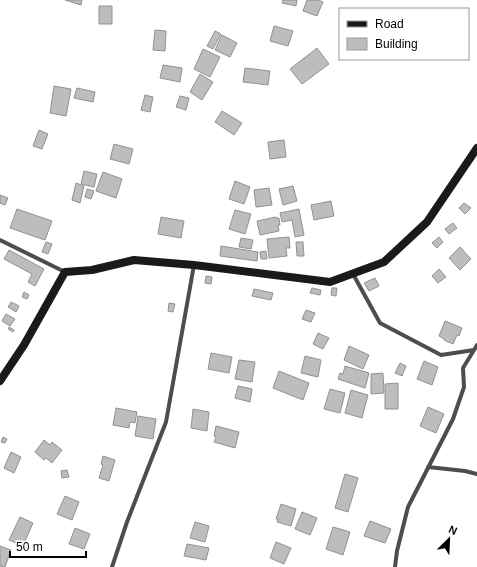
<svg xmlns="http://www.w3.org/2000/svg" width="477" height="567" font-family="Helvetica,sans-serif">
<style>
.building{fill:#bdbdbd;stroke:#919191}
.lines{fill:none;stroke-linecap:round;stroke-linejoin:round}
.street{stroke:#4d4d4d;stroke-width:4}
.secondary{stroke:#1a1a1a;stroke-width:8}
</style>
<rect width="100%" height="100%" fill="#fff"/>
<path class="building" d="M65,0h17l-1,5z
M283,0h14l-1,6 -14,-3z
M307,0h11l5,2 -6,14 -14,-5z
M99,6h13v18h-13z
M274,26l19,5 -5,15 -18,-5z
M155,30l11,1 -1,20 -12,-1z
M215,31l6,3 -8,15 -6,-3z
M222,35l15,8 -7,14 -15,-7z
M317,48l12,16 -27,20 -12,-15z
M203,49l17,8 -10,20 -16,-8z
M163,65l19,3 -2,14 -20,-4z
M245,68l25,3 -2,14 -25,-3z
M200,74l13,8 -11,18 -12,-8z
M54,86l17,3 -5,27 -16,-3z
M77,88l18,4 -2,10 -19,-4z
M145,95l8,2 -3,15 -9,-2z
M180,96l9,2 -3,12 -10,-3z
M222,111l20,12 -8,12 -19,-13z
M39,130l9,4 -6,15 -9,-3z
M284,140l2,17 -16,2 -2,-17z
M114,144l19,5 -4,15 -19,-5z
M84,171l13,3 -3,13 -13,-3z
M103,172l19,7 -6,19 -20,-7z
M235,181l15,6 -6,17 -15,-5z
M76,183l8,3 -4,17 -8,-3z
M293,186l4,15 -14,4 -4,-16z
M269,188l3,17 -16,2 -2,-17z
M87,189l7,2 -3,8 -6,-2z
M0,195l8,3 -3,7 -5,-2z
M331,201l3,15 -20,4 -3,-15z
M464,203l7,5 -6,6 -6,-6z
M17,209l35,12 -7,19 -35,-12z
M299,209l5,26 -9,2 -3,-17 -10,2 -2,-9z
M235,210l16,4 -6,20 -16,-5z
M161,217l23,4 -3,17 -23,-4z
M276,217v1h3l1,7h-2l1,6 -19,4 -3,-14z
M453,223l4,5 -8,6 -4,-5z
M289,237l1,11h-4l1,8 -18,2 -2,-19z
M439,237l4,5 -6,6 -5,-5z
M241,238l12,2 -2,9 -12,-2z
M46,242l6,2 -4,10 -6,-2z
M296,242h7l1,14h-7z
M221,246l37,6 -1,9 -37,-5z
M460,247l11,12 -11,11 -11,-12z
M9,250l35,19 -9,17 -7,-4 4,-8 -28,-15z
M266,251l1,8h-6l-1,-7z
M439,269l7,8 -8,6 -6,-7z
M206,276l6,1 -1,7 -6,-1z
M375,278l4,8 -10,5 -5,-8z
M312,288l9,2 -1,5 -10,-2z
M332,288h5l-1,8 -5,-1z
M254,289l19,4 -2,7 -19,-4z
M24,292l5,3 -2,4 -5,-2z
M11,302l8,4 -3,6 -8,-5z
M169,303l6,1 -2,8 -5,-1z
M306,310l9,3 -4,9 -9,-3z
M6,314l9,5 -5,7 -8,-5z
M445,321l17,7 -3,8 -2,-1 -4,9 -9,-4v-1l-5,-3z
M9,327l5,3 -1,2 -5,-3z
M318,333l11,5 -6,11 -10,-5z
M349,346l20,9 -6,14 -19,-9z
M211,353l21,4 -3,16 -21,-4z
M305,356l16,4 -3,17 -17,-4z
M239,360l16,2 -3,20 -17,-3z
M424,361l14,6 -6,18 -15,-6z
M400,363l6,3 -4,10 -7,-3z
M345,366l24,7 -4,15 -27,-9 2,-6 3,1z
M279,371l30,12 -6,17 -30,-12z
M383,373l1,20 -13,1v-20z
M398,383v26h-13v-25z
M238,386l14,3 -2,13 -15,-4z
M330,389l15,4 -5,20 -16,-4z
M351,390l17,5 -6,23 -17,-5z
M428,407l16,7 -8,19 -16,-7z
M116,408l21,4 -2,11 -5,-1 -1,6 -16,-3z
M193,409l16,3 -2,19 -16,-3z
M138,416l18,3 -3,20 -18,-3z
M216,426l23,6 -4,16 -21,-6 2,-5 -2,-1z
M3,437l4,2 -2,4 -4,-1z
M44,440l6,5 2,-3 10,8 -10,13 -6,-5 -2,2 -9,-8z
M11,452l10,5 -7,16 -10,-5z
M103,456l12,4 -6,21 -10,-3 4,-13 -2,-1z
M67,470l2,7 -7,1 -1,-7z
M345,474l13,4 -10,34 -13,-4z
M65,496l14,6 -7,18 -15,-6z
M281,504l15,5 -5,17 -14,-4 1,-3h-2z
M302,512l15,6 -7,17 -15,-6z
M20,517l13,6 -10,23 -14,-6z
M370,521l21,8 -6,14 -21,-7z
M195,522l14,4 -4,16 -15,-4z
M333,527l17,5 -7,23 -17,-6z
M75,528l15,6 -6,15 -15,-5z
M276,542l15,6 -7,16 -14,-6z
M187,544l22,4 -3,12 -22,-4z
M0,546l11,4 -6,17 -5,-1z"/>
<g class="lines">
<path class="street" d="M0,240l65,32
M353,274l27,49 61,32 33,-5 3,-5
M428,467l37,4 12,3
M112,567l15,-45 39,-100 28,-157
M395,567l2,-16 11,-44 45,-88 11,-32 -1,-19 11,-18"/>
<path class="secondary" d="M0,381l24,-36 41,-73 27,-2 42,-10 60,5 136,17 54,-20 43,-40 50,-74"/>
</g>
<rect x="339" y="8" width="130" height="52" fill="#ffffff" stroke="#999999"/>
<rect x="347" y="21" width="20" height="6" fill="#1a1a1a" stroke="#999999"/>
<text x="375" y="28" font-size="12" fill="#000000">Road</text>
<rect x="347" y="38" width="20" height="12" fill="#bdbdbd" stroke="#999999"/>
<text x="375" y="48" font-size="12" fill="#000000">Building</text>
<g transform="translate(449 539) rotate(24)" stroke="#ffffff" stroke-width="3" paint-order="stroke">
<path d="M0-3L7 15L0 10L-7 15Z" fill="#000000"/>
<text y="-6" font-size="11" font-weight="bold" text-anchor="middle" fill="#000000">N</text>
</g>
<path d="M10 551v6h76v-6" fill="none" stroke="#000000" stroke-width="2"/>
<text x="16" y="551" font-size="12" fill="#000000" stroke="#ffffff" stroke-width="3" paint-order="stroke">50 m</text>
</svg>
